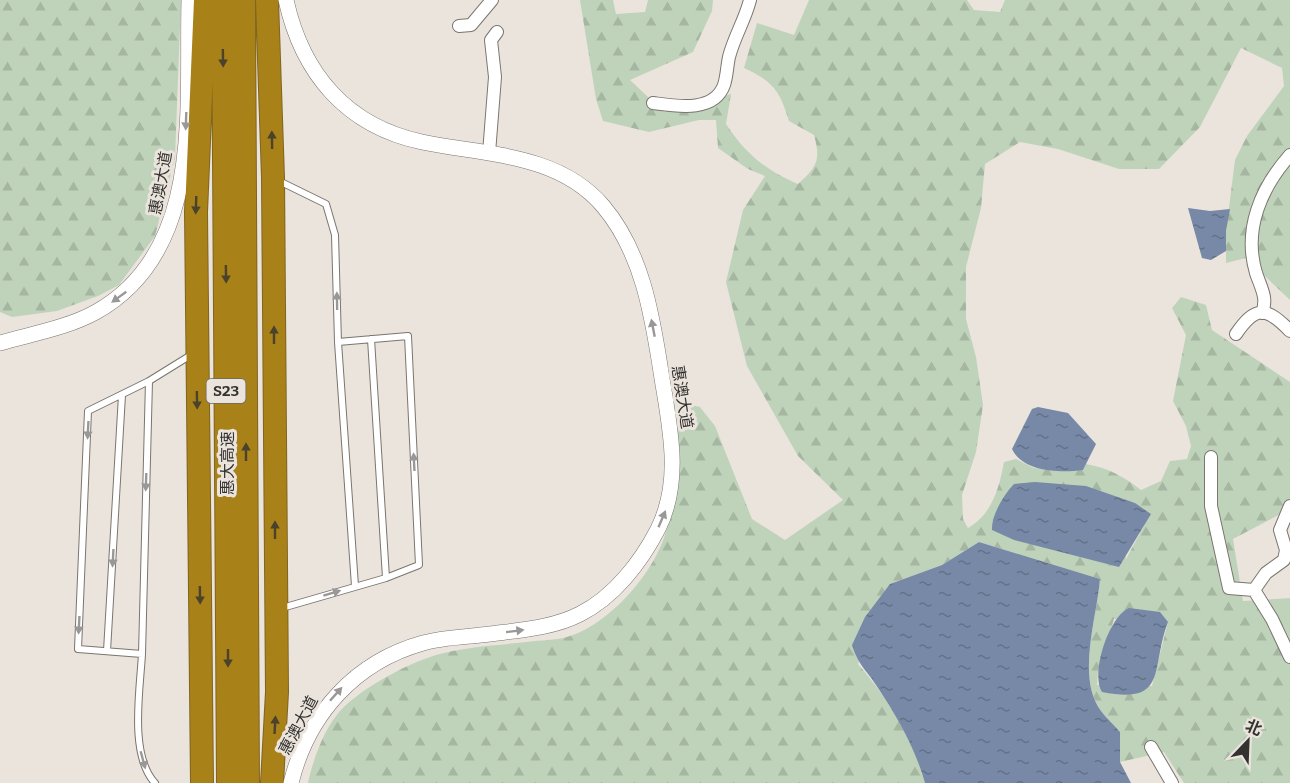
<svg xmlns="http://www.w3.org/2000/svg" width="1290" height="783" font-family="Bitter,'Noto Sans SC',serif">
<style>
.forest{fill:url(#forest-firs);fill-rule:evenodd}
.water{fill:url(#water-ripples)}
.lines{fill:none;stroke-linecap:round;stroke-linejoin:round}
.service-casing{stroke:#7a756f;stroke-width:8}
.minor-casing{stroke:#7a756f;stroke-width:14}
.tertiary-casing{stroke:#7a756f;stroke-width:16}
.motorway-casing{stroke:#806521;stroke-width:24}
.service{stroke:#fff;stroke-width:6}
.minor{stroke:#fff;stroke-width:12}
.tertiary{stroke:#fff;stroke-width:15}
.motorway{stroke:#a98119;stroke-width:22}
.oneway{fill:#4b422b}
.oneway2{fill:#9a9897}
.labels{text-anchor:middle;stroke-width:6;stroke-linejoin:round;paint-order:stroke}
.shield{fill:#eae4dd;stroke:#6b6763;stroke-width:1.5}
.shield-label{font-size:15px;font-weight:bold;fill:#34322f}
.street-label{font-size:16px;fill:#34322f;stroke:#eae4dd}
</style>
<defs>
<pattern id="forest-firs" width="22" height="20" patternUnits="userSpaceOnUse" patternTransform="scale(1.5)"><rect width="22" height="20" fill="#bfd3bb"/><path d="M5 1l3.5 6h-7zM16 11l3.5 6h-7z" fill="#a5b6a1"/></pattern>
<pattern id="water-ripples" width="26" height="14" patternUnits="userSpaceOnUse" patternTransform="scale(1.5)"><rect width="26" height="14" fill="#7789a7"/><path d="M2 4q2-2 4 0t4 0M15 11q2-2 4 0t4 0" fill="none" stroke="#627188"/></pattern>
</defs>
<rect width="100%" height="100%" fill="#eae4dd"/>
<path class="forest" d="M0,0h181l-6,158 -20,78 -36,49 -21,11 -41,15 -45,6 -12,-5z
M580,0h33l3,14 29,-2 3,-12h65l-1,11 -19,41 -63,28 34,32 67,-18 -5,30c19,29 39,46 72,60 19,-17 23,-24 16,-49l-25,-14c-9,-31 -17,-40 -45,-53l13,-45 37,12 15,-35h158l7,10 26,2 5,-12h285v300l-44,-42 -20,5v-32l9,-71 12,-24 37,-50 -2,-18 -41,-20 -41,79 -41,42h-40l-61,-20 -38,-7 -35,22 -4,44 -15,59v52l10,38 7,48 -7,47 -14,43 1,24 5,9c24,-14 31,-39 36,-66l12,-3 18,9 49,2 3,-6c22,4 37,12 55,26l20,-9 9,-20 17,-2 4,-13 -5,-20 -13,-25 13,-66 -14,-27 9,-11 25,8 6,25 78,52v127l-57,30 10,62 47,-3v185h-106l-20,-31 -44,10v-30c-7,-7 -14,-14 -19,-21 -25,-33 -4,-94 -1,-132l-121,-37 -37,23 -52,19 -32,80c30,34 55,75 67,119h-617c4,-20 15,-51 28,-67 19,-25 70,-52 100,-61 32,-9 67,-10 99,-14 10,-1 22,-1 32,-4 31,-9 62,-39 80,-66 40,-59 17,-101 32,-162l8,-5 13,3 15,19 37,93 33,21 58,-40 -45,-44 -51,-90 -21,-84 17,-72 22,-34 -17,-7 -30,-21 -2,-28h-17l-50,12 -46,-11 -7,-22zM1122,500l13,3 10,21 -19,35zM1114,619l54,3 -16,64 -55,-1 1,-14z"/>
<path class="water" d="M1188,208l22,3 20,-2 -4,22v20l-15,9 -9,-2z
M1038,407l30,6 28,31 -13,26c-23,3 -60,2 -71,-21l20,-40z
M1035,482l51,4 49,17 16,11 -32,53 -105,-27 -22,-10c-1,-14 12,-36 22,-46z
M979,542l121,37c-3,38 -24,99 1,132 5,7 13,14 19,21v30l11,21h-206c-10,-35 -27,-65 -47,-95 -11,-18 -19,-21 -26,-43l13,-28 25,-33 52,-19z
M1129,608l31,4 8,10c-18,47 1,83 -66,70 -12,-18 7,-76 27,-84z"/>
<g class="lines">
<g class="service-casing">
<path id="service" d="M279,181l47,23 9,31 3,107 70,-6 11,229 -33,13 -104,30
M371,339l15,239
M338,342l17,244
M107,651l15,-256
M142,654l7,-273
M155,783c-26,-28 -15,-93 -13,-129l-64,-5 10,-238 61,-30 42,-26"/>
</g>
<g class="minor-casing">
<path id="minor" d="M459,26l12,-1 21,-25
M653,103c23,3 61,10 71,-18 3,-9 3,-19 5,-28 5,-20 16,-37 21,-57
M489,153l6,-76 -4,-37 6,-8
M1262,313c6,-15 -1,-25 -6,-40 -13,-44 5,-85 34,-118
M1236,334c19,-28 30,-28 54,-3
M1211,457v49l18,82 25,2 12,-17 18,-13 2,-10 -6,-20 10,-24
M1254,590l18,29 18,38
M1151,747l21,36"/>
</g>
<g class="tertiary-casing">
<path id="tertiary" d="M286,0c16,73 60,126 136,142 62,13 136,11 181,64 39,46 49,108 58,166 8,52 22,107 -3,157 -17,33 -44,68 -78,85 -27,14 -60,16 -90,20 -22,3 -46,3 -67,9 -68,19 -115,71 -132,140
M0,343c31,-9 67,-15 96,-31 109,-61 90,-205 93,-312"/>
</g>
<g class="motorway-casing">
<path id="motorway" d="M223,0l5,783
M244,0l4,783
M267,0l6,178 4,514 -5,91
M202,783l-6,-571 9,-212"/>
</g>
<use href="#service" class="service"/>
<use href="#minor" class="minor"/>
<use href="#tertiary" class="tertiary"/>
<use href="#motorway" class="motorway"/>
</g>
<defs><path id="oneway-solid" d="M-6-.8H1V-3.2L6.5 0L1 3.2V.8H-6Z" transform="scale(1.5)"/></defs>
<g class="oneway">
<use href="#oneway-solid" transform="translate(223 58) rotate(89)"/>
<use href="#oneway-solid" transform="translate(272 140) rotate(-91)"/>
<use href="#oneway-solid" transform="translate(196 205) rotate(92)"/>
<use href="#oneway-solid" transform="translate(226 274) rotate(89)"/>
<use href="#oneway-solid" transform="translate(274 335) rotate(-90)"/>
<use href="#oneway-solid" transform="translate(197 400) rotate(89)"/>
<use href="#oneway-solid" transform="translate(246 452) rotate(-90)"/>
<use href="#oneway-solid" transform="translate(275 530) rotate(-90)"/>
<use href="#oneway-solid" transform="translate(200 595) rotate(89)"/>
<use href="#oneway-solid" transform="translate(228 658) rotate(90)"/>
<use href="#oneway-solid" transform="translate(275 725) rotate(-87)"/>
</g>
<g class="oneway2">
<use href="#oneway-solid" transform="translate(186 121) rotate(92)"/>
<use href="#oneway-solid" transform="translate(119 297) rotate(144)"/>
<use href="#oneway-solid" transform="translate(337 301) rotate(-91)"/>
<use href="#oneway-solid" transform="translate(653 328) rotate(-101)"/>
<use href="#oneway-solid" transform="translate(88 430) rotate(93)"/>
<use href="#oneway-solid" transform="translate(414 462) rotate(-93)"/>
<use href="#oneway-solid" transform="translate(146 482) rotate(92)"/>
<use href="#oneway-solid" transform="translate(662 519) rotate(-67)"/>
<use href="#oneway-solid" transform="translate(113 558) rotate(93)"/>
<use href="#oneway-solid" transform="translate(332 593) rotate(-17)"/>
<use href="#oneway-solid" transform="translate(79 625) rotate(93)"/>
<use href="#oneway-solid" transform="translate(515 631) rotate(-7)"/>
<use href="#oneway-solid" transform="translate(336 694) rotate(-48)"/>
<use href="#oneway-solid" transform="translate(143 760) rotate(75)"/>
</g>
<g class="labels">
<rect class="shield" x="206.5" y="379" width="39" height="24" rx="4.5"/>
<g class="shield-label">
<text x="226" y="396">S23</text>
</g>
<g class="street-label">
<text transform="translate(160 183) rotate(-80)" y="6">惠澳大道</text>
<text transform="translate(683 397) rotate(81)" y="6">惠澳大道</text>
<text transform="translate(227 463) rotate(-90)" y="6">惠大高速</text>
<text transform="translate(298 725) rotate(-62)" y="6">惠澳大道</text>
</g>
</g>
<g transform="translate(1248 741) rotate(23)" stroke="#eae4dd" stroke-width="4.5" paint-order="stroke">
<path d="M0-4.5L10 22L0 15L-10 22Z" fill="#34322f"/>
<text y="-9" font-size="16" font-weight="bold" text-anchor="middle" fill="#34322f">北</text>
</g>
</svg>
